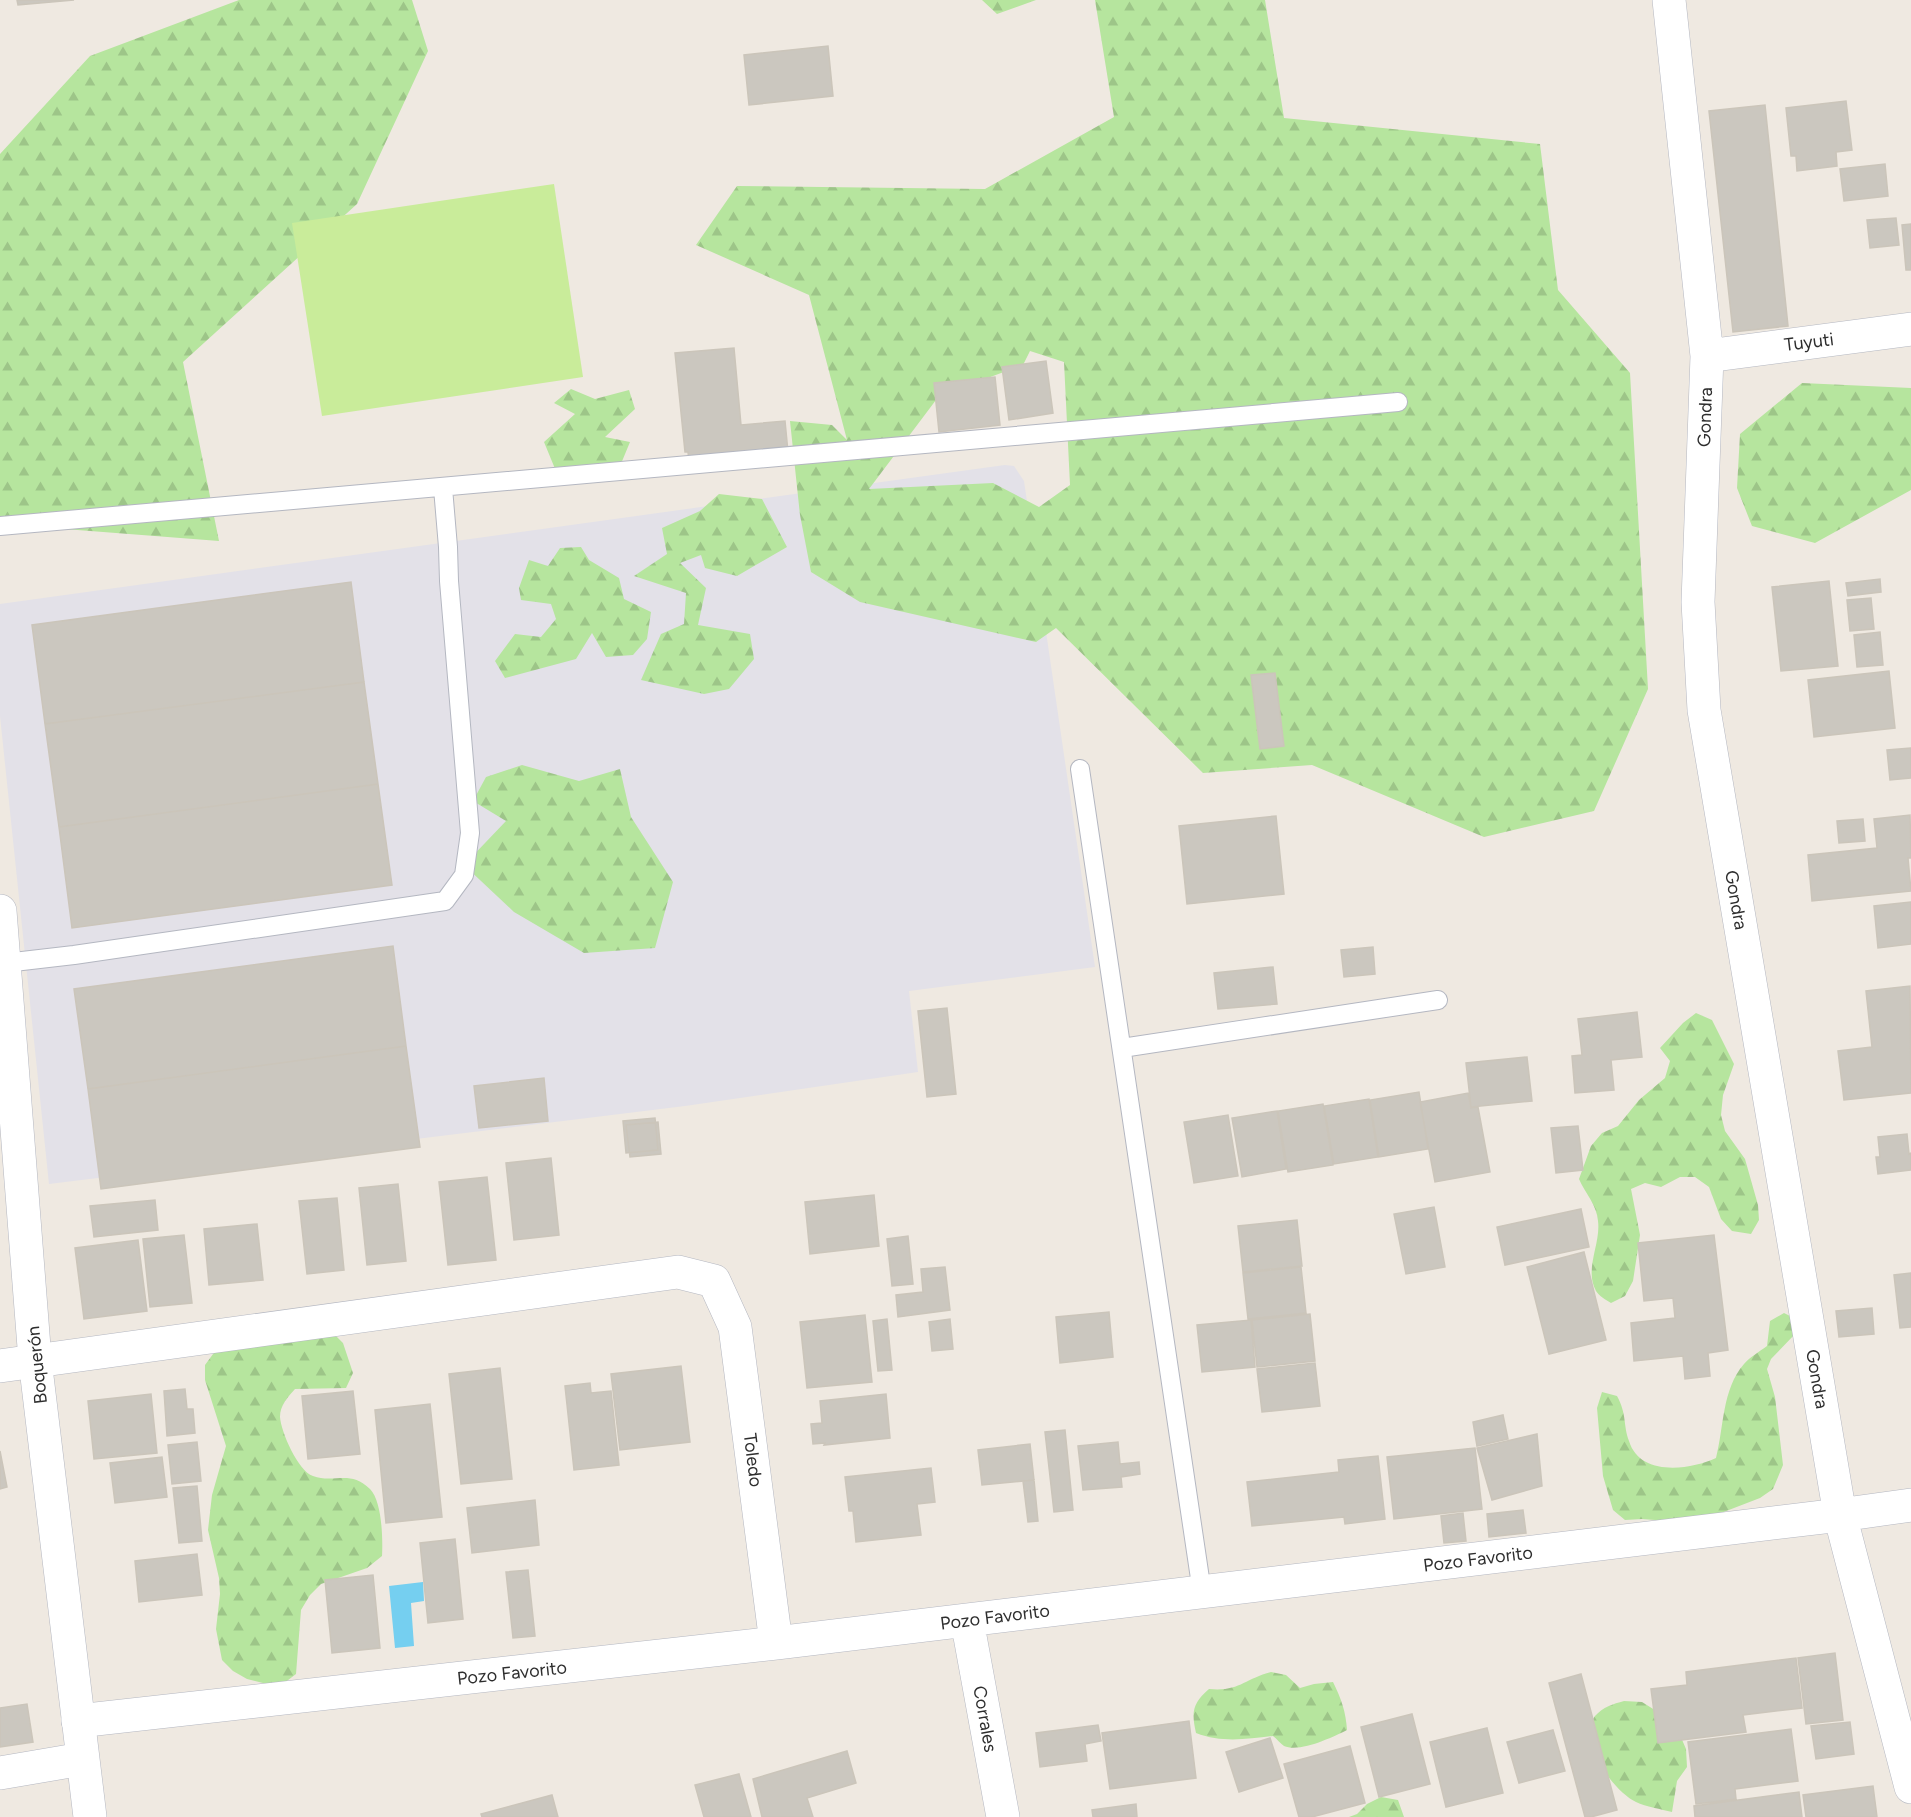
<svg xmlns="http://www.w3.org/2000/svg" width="1911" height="1817" font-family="Figtree,sans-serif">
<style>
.industrial{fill:#e3e1e8}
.forest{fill:url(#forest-firs);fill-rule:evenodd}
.pitch{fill:#c9ec9a}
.water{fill:#75cff0}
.building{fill:#cbc7bf;stroke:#cbc5ba;stroke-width:1.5}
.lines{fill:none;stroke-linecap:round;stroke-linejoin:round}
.service-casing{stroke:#b4b7c1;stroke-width:20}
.minor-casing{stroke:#b4b7c1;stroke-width:34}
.tertiary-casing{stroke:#b4b7c1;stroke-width:34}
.service{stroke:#fff;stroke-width:18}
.minor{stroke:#fff;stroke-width:33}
.tertiary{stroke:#fff;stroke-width:33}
.labels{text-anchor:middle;stroke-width:5;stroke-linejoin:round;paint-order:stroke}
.street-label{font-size:18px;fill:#2e2e2e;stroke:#fff}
</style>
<defs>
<pattern id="forest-firs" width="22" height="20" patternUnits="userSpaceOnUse" patternTransform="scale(1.5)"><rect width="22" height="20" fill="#b6e59e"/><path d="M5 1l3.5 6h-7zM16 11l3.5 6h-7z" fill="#9dc588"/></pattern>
</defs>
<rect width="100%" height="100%" fill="#efe9e1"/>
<path class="industrial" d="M1005,465l9,1 10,15 71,486 -186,24 9,81 -233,34 -636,78 -49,-468v-112z"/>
<path class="forest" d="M239,0h173l16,51 -71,153 -174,158 36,179 -219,-17v-370l90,-98z
M982,0h54l-39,14z
M1095,0h170l19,118 256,26 18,146 72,83 18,316 -54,122 -110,26 -172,-72 -109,8 -147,-145 -20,14 -176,-40 -49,-30 -11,-57 -10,-94 42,4 15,15 -38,-145 -113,-50 41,-59 248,3 129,-72zM1030,351l34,11 6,123 -31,22 -46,-24 -124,6 70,-93 84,-31z
M1802,383l109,5v102l-96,53 -63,-17 -15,-38 3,-54z
M571,389l24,10 34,-9 6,19 -30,28 25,5 -12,29 -60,5 -14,-34 31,-28 -21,-11z
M719,494l43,5 25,48 -50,29 -32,-8 -4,-13 -21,8 26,25 -8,37 52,9 4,25 -25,30 -25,5 -63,-14 20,-46 23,-10 2,-31 -52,-17 33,-22 -5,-26 38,-17z
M581,547l8,13 30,18 5,21 27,13 -4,27 -14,16 -27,2 -14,-24 -16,26 -71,19 -10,-17 20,-27 26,3 15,-18 -5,-15 -30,-4 -2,-12 10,-28 19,6 12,-18z
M522,765l57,16 41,-12 11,48 42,65 -18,66 -71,5 -70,-41 -50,-47 42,-44 -33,-20 13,-24z
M1696,1013l16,7 22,44 -11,31 -2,20 4,16 20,28 13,46 1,15 -8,14 -19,-3 -11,-12 -12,-32 -14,-10h-15l-19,10 -16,-4 -14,6 9,46 -7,46 -8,15 -14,7c-5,-3 -12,-7 -15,-12 -12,-22 5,-47 2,-70 -1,-16 -13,-28 -19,-42l12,-33 11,-13 16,-7 21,-26 26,-22 5,-17 -10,-13 23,-25z
M1784,1313l8,4 4,16 -25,26 -4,10 8,28 8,68 -10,24 -13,9 -65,25 -53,-4 -17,1 -12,-10 -10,-34 -6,-68 5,-16 15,4c10,18 6,29 12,45 11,36 61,29 87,17 8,-31 6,-69 28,-94 6,-7 15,-12 23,-18l3,-25z
M331,1331l12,12 10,30 -7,15 -51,1c-7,8 -15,16 -15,28 1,15 18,54 33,59 21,8 37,-7 57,13 12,12 13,50 12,67l-15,12 -46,16 -11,11 -9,15 -5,64 -17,13 -32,-8 -14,-8 -11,-11 -6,-31 4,-35 -1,-16 -11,-48 4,-35 14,-49 -21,-66v-15l11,-15z
M1271,1672l15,3 14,13 14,-4 19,-2c8,16 13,30 14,48 -14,7 -47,23 -63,16 -3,-2 -7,-7 -11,-10 -27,3 -51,7 -77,-3 -5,-22 -3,-30 13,-44 30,3 35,-10 62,-17z
M1624,1701l18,1 16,10 22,23 6,14 1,18 -10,14 -5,31c-11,-3 -26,-5 -36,-10 -23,-11 -60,-62 -41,-86 8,-9 18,-12 29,-15z
M1381,1797l17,3 6,17h-55l8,-3 10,-10z"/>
<path class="pitch" d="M554,184l29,193 -261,39 -30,-193z"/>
<path class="water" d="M423,1582l1,19 -13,2 3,43 -19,2 -6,-62z"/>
<path class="building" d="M17,0h57l-56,5z
M828,46l5,50 -84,9 -5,-50z
M1846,101l6,49 -16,2 1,14 -40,5 -1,-15h-5l-5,-48z
M1765,105l23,221 -55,6 -24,-221z
M1885,164l3,32 -44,5 -4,-32z
M1896,218l3,27 -29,3 -3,-28z
M1911,224v46h-5l-4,-45z
M734,348l7,77 44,-4 3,31 -99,10 -1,-10h-3l-10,-99z
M1046,361l7,52 -44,7 -7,-53z
M995,377l5,48 -61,7 -5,-49z
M1880,579l1,13 -33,4 -2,-13z
M1829,581l9,85 -57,5 -9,-84z
M351,582l13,100 -319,42 -13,-99z
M1871,598l3,31 -24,2 -3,-31z
M1880,632l3,33 -26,2 -3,-32z
M1889,671l6,57 -81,9 -6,-57z
M1275,673l9,73 -24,3 -9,-74z
M364,682l14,102 -319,43 -14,-103z
M1911,748v30l-21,2 -3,-30z
M378,784l14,101 -320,43 -13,-101z
M1910,815l1,43h-3l3,33 -99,10 -4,-46 69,-7 -3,-29z
M1276,816l8,78 -97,10 -8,-78z
M1863,819l2,22 -26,2 -2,-22z
M1911,902v42l-33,4 -4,-42z
M393,946l13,100 -318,43 -14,-100z
M1373,947l2,27 -31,3 -3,-27z
M1273,967l4,37 -59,5 -4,-36z
M1910,986l1,107 -67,7 -6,-49 34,-4 -6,-56z
M947,1008l9,86 -29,3 -9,-86z
M1637,1012l5,45 -31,3 3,30 -39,3 -3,-37 10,-1 -4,-36z
M406,1046l14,101 -319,42 -13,-100z
M1527,1057l5,44 -61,6 -5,-44z
M544,1078l4,43 -69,7 -5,-42z
M1419,1092l9,57 -49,8 -9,-57z
M1468,1093l3,15 7,-1 12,65 -55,10 -15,-80z
M1369,1099l9,58 -44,7 -10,-58z
M1323,1104l10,61 -45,7 -10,-61z
M1277,1111l9,58 -44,8 -10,-59z
M1228,1115l10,61 -44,7 -10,-61z
M655,1118l3,32 -32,3 -3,-32z
M658,1122l3,32 -31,3 -4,-32z
M1578,1126l5,44 -27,3 -5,-45z
M1907,1134l2,20 2,-1v17l-33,4 -2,-17h4l-2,-20z
M551,1158l8,77 -45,5 -8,-77z
M487,1177l9,83 -48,5 -9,-83z
M398,1184l8,77 -39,4 -8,-77z
M874,1195l5,51 -69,8 -5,-52z
M337,1198l7,72 -37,4 -8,-73z
M155,1200l3,30 -64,7 -4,-31z
M1434,1207l11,60 -39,7 -12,-60z
M1581,1209l8,38 -84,18 -8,-38z
M1297,1220l5,46 -59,6 -5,-46z
M257,1224l6,56 -54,5 -5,-56z
M184,1235l8,68 -42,4 -7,-68z
M1714,1235l14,115 -20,3 2,23 -25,3 -2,-23 -49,5 -3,-38 44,-5 -2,-20 -29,3 -6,-58z
M908,1236l5,48 -21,2 -5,-47z
M138,1240l9,71 -63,8 -9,-71z
M1584,1252l22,88 -57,14 -22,-87z
M945,1267l5,43 -52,7 -2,-22 27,-3 -2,-23z
M1301,1267l5,46 -58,6 -5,-46z
M1911,1273v54l-11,1 -6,-53z
M1872,1308l2,26 -35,3 -3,-26z
M1109,1312l4,45 -53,6 -4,-46z
M1310,1314l5,47 -58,6 -5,-47z
M865,1315l7,67 -65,6 -7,-66z
M887,1319l5,51 -14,1 -5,-50z
M950,1319l3,30 -21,2 -3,-29z
M1251,1320l4,47 -53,5 -5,-47z
M1315,1363l5,43 -58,6 -5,-43z
M681,1366l9,76 -70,8 -9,-76z
M500,1368l12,111 -51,5 -12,-110z
M590,1383l1,10 20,-2 8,74 -45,5 -9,-84z
M185,1389l2,20h6l2,24 -28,3 -3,-45z
M353,1391l7,63 -52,5 -6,-63z
M151,1394l6,59 -63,6 -6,-58z
M886,1394l4,44 -66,7 1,-2 -12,1 -2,-20 11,-1 -2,-22z
M430,1404l12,113 -56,6 -11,-113z
M1503,1415l5,24 -31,7 -4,-24z
M1065,1430l8,80 -19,2 -9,-80z
M1537,1434l5,52 -50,14 -15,-52z
M197,1442l4,39 -29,3 -4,-39z
M1118,1442l2,22 19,-2 1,12 -19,3 1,10 -39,3 -5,-44z
M1030,1444l4,36 -52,5 -4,-35z
M1475,1448l7,61 -88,10 -7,-62z
M0,1451l7,36 -7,2z
M1378,1456l7,63 -40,5 -1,-7 -92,9 -5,-44 92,-10 -1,-12z
M162,1457l5,40 -52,6 -5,-40z
M931,1468l4,34 -18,2 4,31 -65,7 -3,-31h-4l-4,-34z
M1034,1480l4,41 -10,1 -5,-41z
M197,1486l5,55 -23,2 -6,-55z
M535,1500l4,45 -67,8 -5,-45z
M1523,1510l3,23 -37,4 -2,-23z
M1463,1513l3,28 -22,2 -3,-27z
M455,1539l8,80 -35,4 -8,-80z
M197,1554l5,41 -63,7 -4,-41z
M528,1570l7,66 -22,2 -7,-66z
M373,1575l7,73 -48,5 -7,-73z
M1835,1653l8,67 -37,4 -8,-66z
M1796,1658l6,50 -59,7 3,17 -88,11 -7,-54 36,-4 -1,-13z
M1581,1674l36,136 -26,7h-6l-36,-134z
M27,1704l6,38 -33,5v-39z
M1412,1714l18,70 -51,13 -18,-70z
M1189,1721l7,57 -86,11 -8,-56z
M1850,1722l4,32 -38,5 -5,-33z
M1098,1725l3,16 -16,3 2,17 -47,6 -4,-34z
M1487,1728l16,65 -57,14 -16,-65z
M1791,1729l7,52 -63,8 1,10 -40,5 -8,-62z
M1553,1730l12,41 -46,12 -12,-41z
M1270,1738l13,40 -44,14 -13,-40z
M1350,1746l15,57 -53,14h-13l-15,-53z
M847,1751l9,32 -49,15 6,19h-51l-9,-38z
M739,1774l12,43h-47l-9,-32z
M1873,1786l4,31h-71l-3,-22z
M1799,1792l3,25h-107l-1,-11z
M552,1795l6,22h-76l-1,-3z
M1136,1804l1,13h-44l-1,-7z"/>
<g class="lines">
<g class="service-casing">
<path id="service" d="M0,526l1398,-124
M1080,769l122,823
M5,963l69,-8 371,-54 19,-26 6,-42 -21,-252 -1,-34 -5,-59
M1122,1048l316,-48"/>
</g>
<g class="minor-casing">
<path id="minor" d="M1669,0l38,356 -9,246 6,108 136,805 71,272
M1707,356l204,-27
M0,1366l678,-94 36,9 21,46 41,316
M967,1620l36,197
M78,1721l698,-78 1064,-128 71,-10
M0,1773l82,-14"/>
</g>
<g class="tertiary-casing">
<path id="tertiary" d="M0,911l35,449 55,457"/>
</g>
<use href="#service" class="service"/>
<use href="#minor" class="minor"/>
<use href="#tertiary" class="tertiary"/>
</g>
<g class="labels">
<g class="street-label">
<text transform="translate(1809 342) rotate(-7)" y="6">Tuyuti</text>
<text transform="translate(1705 417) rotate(-88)" y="6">Gondra</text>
<text transform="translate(1736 900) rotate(80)" y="6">Gondra</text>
<text transform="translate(37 1365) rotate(-96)" y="6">Boquerón</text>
<text transform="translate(1817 1379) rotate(80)" y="6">Gondra</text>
<text transform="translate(753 1460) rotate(83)" y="6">Toledo</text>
<text transform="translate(1478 1559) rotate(-7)" y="6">Pozo Favorito</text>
<text transform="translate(995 1617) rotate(-7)" y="6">Pozo Favorito</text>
<text transform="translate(512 1673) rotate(-6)" y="6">Pozo Favorito</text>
<text transform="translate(985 1719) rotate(80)" y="6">Corrales</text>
</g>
</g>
</svg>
